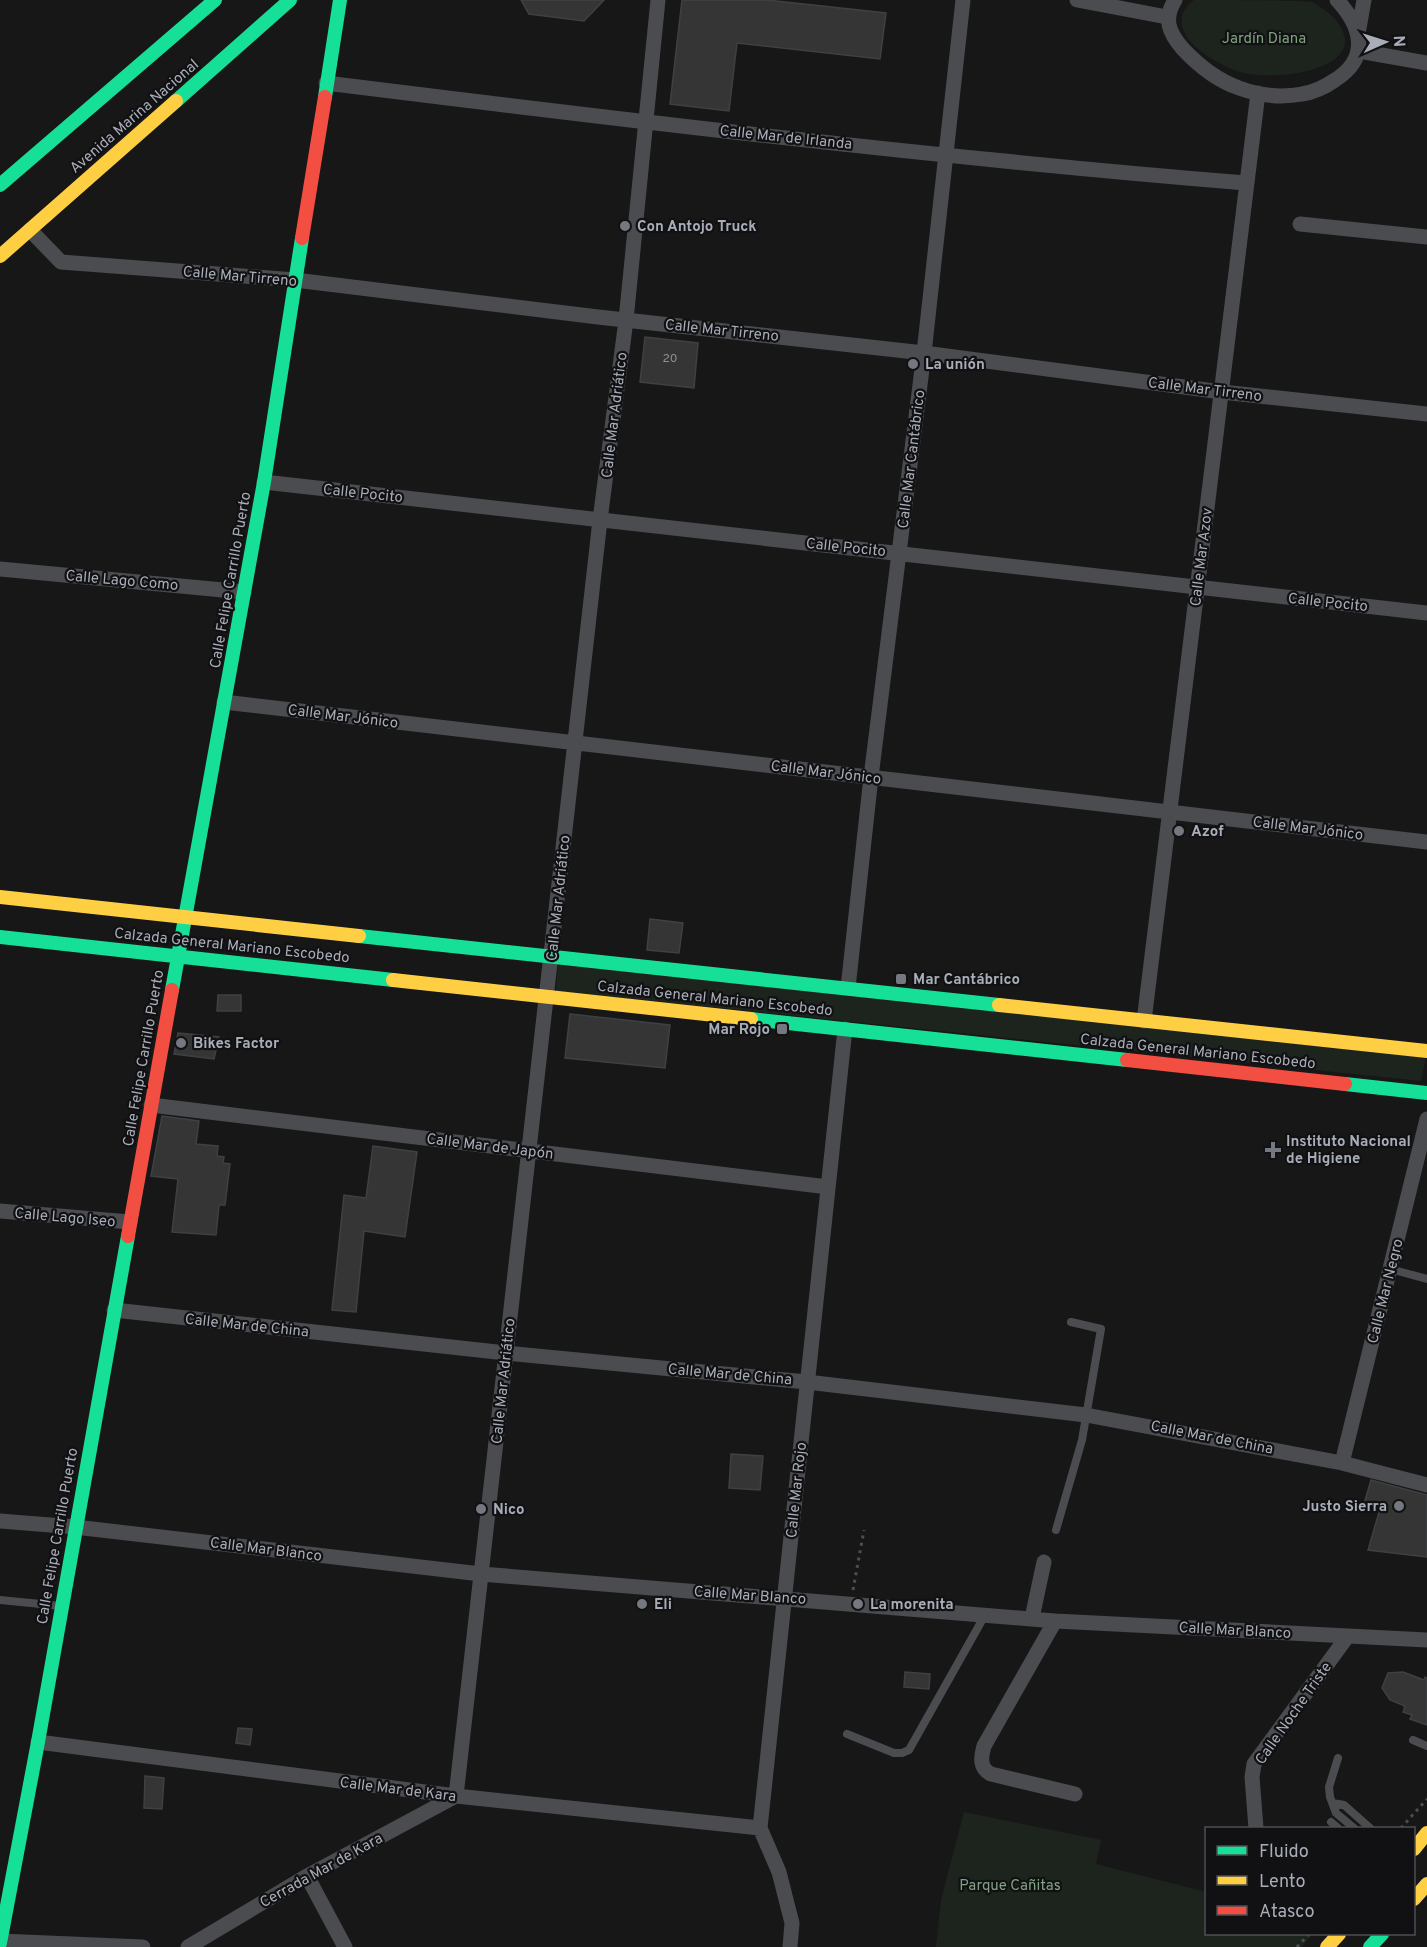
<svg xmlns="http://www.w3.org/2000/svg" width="1427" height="1947" font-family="Overpass,sans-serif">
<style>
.green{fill:#1d241e}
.building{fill:#353536;stroke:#3f4043;stroke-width:1.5}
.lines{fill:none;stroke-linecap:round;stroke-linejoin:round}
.path{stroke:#4d4e52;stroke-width:3;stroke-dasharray:3 4.5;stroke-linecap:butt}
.lane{stroke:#4b4c50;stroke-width:8}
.street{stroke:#4b4c50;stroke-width:15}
.fast{stroke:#16e098;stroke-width:14}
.slow{stroke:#ffcf43;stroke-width:14}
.jam{stroke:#f24e42;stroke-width:14}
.poi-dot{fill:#757880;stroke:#111113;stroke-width:2}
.labels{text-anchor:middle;stroke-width:4.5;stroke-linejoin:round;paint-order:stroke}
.number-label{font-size:12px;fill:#8b8f98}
.park-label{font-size:15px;fill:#7fa381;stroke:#111113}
.street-label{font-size:15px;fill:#a8adb8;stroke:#111113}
.poi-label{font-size:15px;font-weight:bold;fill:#a8adb8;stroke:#111113;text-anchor:start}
</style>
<rect width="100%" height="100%" fill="#171717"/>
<path class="green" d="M1194,0c19,0 107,0 118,2 29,15 52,47 10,64 -18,8 -43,10 -62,9 -18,0 -37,-9 -51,-18 -10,-7 -20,-14 -25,-26 -6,-12 0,-24 10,-31z
M558,962l868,95 -5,24 -865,-90z
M964,1812l137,28 -5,24 110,28v42h100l5,2 -9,11h-366l5,-47z"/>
<path class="building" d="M521,0h83l-20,21 -55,-7z
M682,0h85l119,13 -6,46 -143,-16 -8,68 -59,-7z
M645,337l53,6 -4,45 -54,-6z
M650,919l33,4 -4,30 -32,-3z
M218,995h23v16h-24z
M570,1014l100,11 -5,43 -100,-10z
M178,1033l41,4 -5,22 -40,-5z
M162,1116l37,5 -3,23 22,2 -1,10 7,1 -1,6 7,1 -5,41h-6l-3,30 -44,-3 6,-53 -27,-3z
M373,1146l44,6 -12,85 -41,-6 -8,81 -24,-2 12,-115 22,3z
M731,1454l32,2 -3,34 -31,-2z
M1371,1480l56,15v62l-59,-7 12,-41 -16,-5z
M905,1672l25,2 -1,15 -25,-2z
M1403,1672l21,8 1,-3 2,1v47l-17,-6 2,-4 -9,-3 2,-6 -15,-6 -8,-12 6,-15z
M238,1728l14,1 -2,16 -14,-2z
M145,1776l19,2 -2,31 -18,-1z"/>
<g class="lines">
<path class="path" d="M853,1590l11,-60
M1401,1828l26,-29
M1297,1947l12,-13"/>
<path class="lane" d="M1390,1269l37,10
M1056,1530l26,-90 19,-111 -30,-7
M0,1600l61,6
M847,1734l47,19h8l7,-3 76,-135
M1413,1740l14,6
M1338,1758l-9,29 1,10 6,16 18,15
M1333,1803l11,2 26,23
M1331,1822l7,6"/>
<path class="street" d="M1077,0l90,17
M1175,0c-12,19 -6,33 8,49 16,17 33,31 56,39 19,7 42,10 63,6 13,-2 23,-7 33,-14 35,-22 27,-53 2,-80
M1358,34l6,-34
M1359,51l68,12
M326,83c306,38 613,75 920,100
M1300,224l127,13
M30,230l31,32 234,18 303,37 326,36 298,39 205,22
M264,482l1163,131
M0,569l244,23
M224,702l1203,140
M848,988l23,-211 53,-424 39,-353
M1144,1021l114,-928
M151,1105l677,82
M0,1211l130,11
M114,1310l392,43 301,29 279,33 256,48 85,22
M1342,1463l85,-344
M0,1521l75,6 406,47 574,47 372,19
M1032,1618l12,-56
M1055,1621l-71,125c-3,11 -5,22 7,28l84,20
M38,1742l418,54 304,32
M456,1796l144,-1276 26,-200 32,-320
M1256,1828l-4,-51 2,-13 93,-127
M307,1876l38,71
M0,1941l143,6
M188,1947l119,-71 149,-80
M790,1947l2,-24 -13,-51 -19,-44 85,-799"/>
<path class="fast" d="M325,97l15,-97
M176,101l114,-101
M0,185l215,-185
M359,936l640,69
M0,937l393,43
M172,990l92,-508 38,-244
M751,1019l376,41
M1345,1084l82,9
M0,1943l38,-201 90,-506
M1370,1947l12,-13"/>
<path class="slow" d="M0,256l176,-155
M0,897l359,39
M393,980l358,39
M999,1005l428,46
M1414,1849l13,-16
M1414,1899l13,-15
M1327,1947l12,-13"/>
<path class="jam" d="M302,238l23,-141
M1127,1060l218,24
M128,1236l44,-246"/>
</g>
<g class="poi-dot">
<circle cx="625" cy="226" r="6"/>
<circle cx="913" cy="364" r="6"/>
<circle cx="1179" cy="831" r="6"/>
<rect x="895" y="973" width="12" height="12" rx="3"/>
<rect x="776" y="1023" width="12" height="12" rx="3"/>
<circle cx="181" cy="1043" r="6"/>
<path d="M1270 1141h6v6h6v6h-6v6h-6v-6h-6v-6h6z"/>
<circle cx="1399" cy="1506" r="6"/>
<circle cx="481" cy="1509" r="6"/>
<circle cx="642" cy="1604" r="6"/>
<circle cx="858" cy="1604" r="6"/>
</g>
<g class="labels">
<g class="number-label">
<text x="670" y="362">20</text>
</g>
<g class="park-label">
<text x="1264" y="43">Jardín Diana</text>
<text x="1010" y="1890">Parque Cañitas</text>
</g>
<g class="street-label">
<text transform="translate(134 116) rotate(-41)" y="5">Avenida Marina Nacional</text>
<text transform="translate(786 137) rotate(6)" y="5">Calle Mar de Irlanda</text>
<text transform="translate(240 276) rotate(5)" y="5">Calle Mar Tirreno</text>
<text transform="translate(722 330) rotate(6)" y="5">Calle Mar Tirreno</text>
<text transform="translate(1205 389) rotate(7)" y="5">Calle Mar Tirreno</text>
<text transform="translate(614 415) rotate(-83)" y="5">Calle Mar Adriático</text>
<text transform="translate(911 459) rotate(-83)" y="5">Calle Mar Cantábrico</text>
<text transform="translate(363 493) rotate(6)" y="5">Calle Pocito</text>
<text transform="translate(846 547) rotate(6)" y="5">Calle Pocito</text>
<text transform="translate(1201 557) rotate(-83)" y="5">Calle Mar Azov</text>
<text transform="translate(122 580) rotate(5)" y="5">Calle Lago Como</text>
<text transform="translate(230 580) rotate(-80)" y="5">Calle Felipe Carrillo Puerto</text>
<text transform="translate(1328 602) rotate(6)" y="5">Calle Pocito</text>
<text transform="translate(343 716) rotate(7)" y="5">Calle Mar Jónico</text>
<text transform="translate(826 772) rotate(7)" y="5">Calle Mar Jónico</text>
<text transform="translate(1308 828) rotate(7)" y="5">Calle Mar Jónico</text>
<text transform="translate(558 898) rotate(-84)" y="5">Calle Mar Adriático</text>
<text transform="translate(232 945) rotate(6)" y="5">Calzada General Mariano Escobedo</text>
<text transform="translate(715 998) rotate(6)" y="5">Calzada General Mariano Escobedo</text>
<text transform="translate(1198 1051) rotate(6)" y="5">Calzada General Mariano Escobedo</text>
<text transform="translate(143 1058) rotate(-80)" y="5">Calle Felipe Carrillo Puerto</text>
<text transform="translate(490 1146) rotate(7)" y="5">Calle Mar de Japón</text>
<text transform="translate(65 1217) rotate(5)" y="5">Calle Lago Iseo</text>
<text transform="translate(1385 1291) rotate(-76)" y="5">Calle Mar Negro</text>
<text transform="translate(247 1325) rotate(6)" y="5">Calle Mar de China</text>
<text transform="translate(730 1374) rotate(5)" y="5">Calle Mar de China</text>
<text transform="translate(503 1381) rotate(-84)" y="5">Calle Mar Adriático</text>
<text transform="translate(1212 1437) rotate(11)" y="5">Calle Mar de China</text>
<text transform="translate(796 1490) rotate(-84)" y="5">Calle Mar Rojo</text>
<text transform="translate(57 1536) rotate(-80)" y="5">Calle Felipe Carrillo Puerto</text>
<text transform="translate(266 1549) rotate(7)" y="5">Calle Mar Blanco</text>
<text transform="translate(750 1595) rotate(4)" y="5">Calle Mar Blanco</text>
<text transform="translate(1235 1630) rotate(3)" y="5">Calle Mar Blanco</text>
<text transform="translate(1293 1713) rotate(-55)" y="5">Calle Noche Triste</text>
<text transform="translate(398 1789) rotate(7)" y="5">Calle Mar de Kara</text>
<text transform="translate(321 1870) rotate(-29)" y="5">Cerrada Mar de Kara</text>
</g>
<g class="poi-label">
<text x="637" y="231">Con Antojo Truck</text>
<text x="925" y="369">La unión</text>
<text x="1191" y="836">Azof</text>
<text x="913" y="984">Mar Cantábrico</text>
<text x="770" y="1034" text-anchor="end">Mar Rojo</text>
<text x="193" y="1048">Bikes Factor</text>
<text x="1286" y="1146">Instituto Nacional<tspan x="1286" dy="17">de Higiene</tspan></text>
<text x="1387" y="1511" text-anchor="end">Justo Sierra</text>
<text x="493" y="1514">Nico</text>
<text x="654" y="1609">Eli</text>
<text x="870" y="1609">La morenita</text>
</g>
</g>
<rect x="1205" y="1827" width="210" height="108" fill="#111113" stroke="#4d4f55" stroke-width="1.5"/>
<rect x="1217" y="1846" width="30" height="9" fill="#16e098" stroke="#4d4f55" stroke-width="1.5"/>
<text x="1259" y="1857" font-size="18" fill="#a8adb8">Fluido</text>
<rect x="1217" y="1876" width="30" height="9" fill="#ffcf43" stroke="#4d4f55" stroke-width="1.5"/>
<text x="1259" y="1887" font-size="18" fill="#a8adb8">Lento</text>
<rect x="1217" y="1906" width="30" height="9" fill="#f24e42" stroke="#4d4f55" stroke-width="1.5"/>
<text x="1259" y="1917" font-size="18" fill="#a8adb8">Atasco</text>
<g transform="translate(1385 42) rotate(87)" stroke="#111113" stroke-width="4.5" paint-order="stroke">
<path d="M0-4.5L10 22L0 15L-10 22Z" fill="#a8adb8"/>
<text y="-9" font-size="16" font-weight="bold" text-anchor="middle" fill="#a8adb8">N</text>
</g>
</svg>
